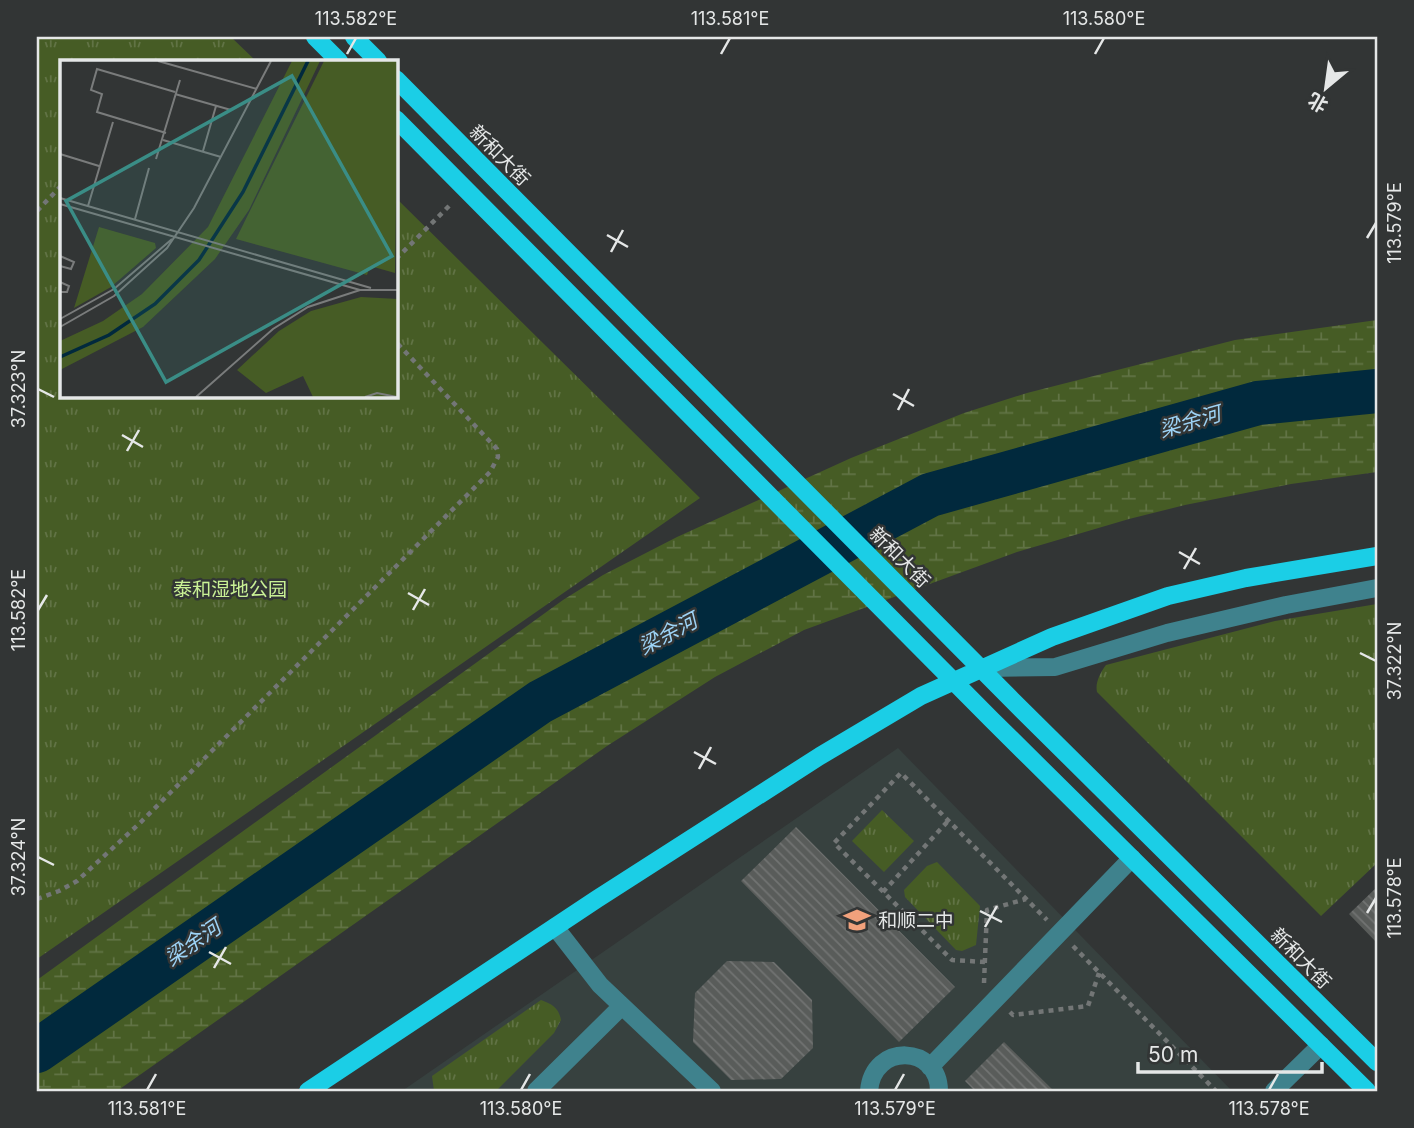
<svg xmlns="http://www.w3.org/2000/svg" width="1414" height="1128" font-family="Inter,'Noto Sans SC',sans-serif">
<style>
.built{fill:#37413f}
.grass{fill:url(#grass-tufts)}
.wetland{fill:url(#wetland-marsh)}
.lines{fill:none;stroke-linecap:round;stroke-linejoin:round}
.river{stroke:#01293d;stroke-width:44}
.building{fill:url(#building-back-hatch)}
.path{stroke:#737676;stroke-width:4.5;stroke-dasharray:5 5;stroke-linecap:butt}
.minor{stroke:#3f828d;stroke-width:18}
.major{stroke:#1bcee6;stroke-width:18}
.ticks{fill:none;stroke:#e5e7e7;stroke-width:2.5}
.labels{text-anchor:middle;stroke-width:5;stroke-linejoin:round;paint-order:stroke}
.street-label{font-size:19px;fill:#e5e7e7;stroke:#323535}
.park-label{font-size:19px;fill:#c9f195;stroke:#323535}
.poi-label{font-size:19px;fill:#e5e7e7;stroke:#323535;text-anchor:start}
.water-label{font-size:21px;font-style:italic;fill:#9dd3f6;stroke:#323535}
.inset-river{fill:none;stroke:#01293d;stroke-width:3.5}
.inset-road{fill:none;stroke:#7a7c7c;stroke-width:2}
.view{fill:#3a8d86;fill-opacity:0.15;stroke:#3a8d86;stroke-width:3.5}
.inset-edge{fill:none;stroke:#e5e7e7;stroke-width:3.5}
.neatline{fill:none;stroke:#e5e7e7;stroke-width:2.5}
.ticks-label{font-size:18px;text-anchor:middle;fill:#e5e7e7}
</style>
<defs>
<pattern id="grass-tufts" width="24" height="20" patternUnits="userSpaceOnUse" patternTransform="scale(1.75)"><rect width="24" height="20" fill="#465c25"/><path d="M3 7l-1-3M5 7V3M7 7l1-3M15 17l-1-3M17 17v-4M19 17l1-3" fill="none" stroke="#617345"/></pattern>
<pattern id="wetland-marsh" width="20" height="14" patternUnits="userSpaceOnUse" patternTransform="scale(1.75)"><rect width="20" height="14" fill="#465c25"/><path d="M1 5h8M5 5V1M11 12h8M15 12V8" fill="none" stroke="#617345"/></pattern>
<pattern id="building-back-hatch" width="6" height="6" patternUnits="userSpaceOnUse" patternTransform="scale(1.75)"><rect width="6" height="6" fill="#595c5a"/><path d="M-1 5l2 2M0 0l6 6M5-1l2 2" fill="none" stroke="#717372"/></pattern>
</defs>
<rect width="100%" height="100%" fill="#323535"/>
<path class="built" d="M898,748l334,343h-830z"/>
<path class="grass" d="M37,37h194l25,24h-195v335h335v-198l304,300 -663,461z
M1377,604v259l-56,53 -224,-224c-2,-9 3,-19 9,-27l169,-44z
M882,810l32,31 -30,31 -32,-31z
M937,862l43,44 -4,39 -14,6 -6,-1 -51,-53 -1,-7 23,-24z
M541,1000c11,4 18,8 20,20l-7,13 -58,58h-62l-2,-15z"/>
<path class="wetland" d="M1377,320v152l-86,12 -106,21 -56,14 -112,33 -213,78 -89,47 -108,69 -490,345h-80v-111l526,-380 40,-25 74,-38 174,-79 113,-45 63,-20 208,-53z"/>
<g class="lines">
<path class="river" d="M37,1051l503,-349 390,-207 328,-92 119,-12"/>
</g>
<path class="building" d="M796,827l159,160 -56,55 -158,-161z
M1377,887v56l-28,-29z
M727,961l47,1 38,38 1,48 -32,31 -50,1 -38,-38 2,-49z
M1004,1042l50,49h-79l-10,-10z"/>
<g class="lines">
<path class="path" d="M37,211l24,-25
M396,259l56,-56
M883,892l65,-71
M37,899l22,-8 18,-10 64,-59 349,-350 8,-15 -1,-8 -101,-107
M1073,946l143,145
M985,962l-33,-2 -118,-117 67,-70 146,147
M984,983l3,-73 39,-11
M1010,1012l3,3 75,-9 11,-33"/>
<path class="minor" d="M983,668l72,-1 112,-34 119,-28 91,-17
M555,927l45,58 112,106
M930,1067l202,-209
M536,1091l86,-85
M869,1091c4,-49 70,-46 70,0
M1274,1091l47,-46"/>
<path class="major" d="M315,37l24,24
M354,37l24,24
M396,79l616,621 365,362
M396,119l596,601 375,371
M308,1091l289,-192 223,-143 101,-60 131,-59 116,-41 78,-18 131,-22"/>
</g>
<path class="ticks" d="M347,54l9,-16M721,54l9,-16M1095,54l9,-16M607,235l21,12M1367,238l9,-15M611,252l12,-22M38,389l16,8M893,394l21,12M898,410l11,-21M122,435l21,12M127,451l12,-21M1179,552l21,12M1184,569l12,-21M408,593l21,12M38,610l9,-15M413,610l12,-21M1360,653l16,8M694,752l22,12M699,769l12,-22M38,857l16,8M980,911l22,11M1367,913l9,-15M985,927l12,-21M209,952l22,12M214,968l12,-21M147,1090l9,-16M521,1090l9,-16M895,1090l9,-16M1269,1090l9,-16"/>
<defs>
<g id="school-bare" transform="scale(2.1)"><path d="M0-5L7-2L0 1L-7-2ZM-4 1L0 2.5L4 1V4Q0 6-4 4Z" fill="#f1a17c" stroke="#323535" stroke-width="2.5" paint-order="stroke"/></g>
</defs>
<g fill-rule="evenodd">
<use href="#school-bare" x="857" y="920"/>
</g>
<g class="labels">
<g class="street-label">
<text transform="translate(500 155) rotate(45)" y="7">新和大街</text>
<text transform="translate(900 557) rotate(45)" y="7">新和大街</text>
<text transform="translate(1301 958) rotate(45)" y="7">新和大街</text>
</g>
<g class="park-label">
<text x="230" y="596">泰和湿地公园</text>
</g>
<g class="poi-label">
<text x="878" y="927">和顺二中</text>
</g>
<g class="water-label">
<text transform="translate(1190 422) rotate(-16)" y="7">梁余河</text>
<text transform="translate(668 634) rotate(-28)" y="7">梁余河</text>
<text transform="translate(193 943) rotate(-35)" y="7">梁余河</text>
</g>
</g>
<g transform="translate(60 60)">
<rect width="338" height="338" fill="#323535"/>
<path d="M264,1h74l-3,212 -25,-7 -3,9 -131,-36zM39,167l56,16 1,5 -45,39 -37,21zM301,237l37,2v98h-85l-10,-21 -37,17 -29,-23 42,-39 32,-20z" fill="#465c25"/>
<path d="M232,1h28l-71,149 -34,49 -72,68 -83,43v-29l43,-20 39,-27 66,-67z" fill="#465c25"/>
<path class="inset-river" d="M0,297l49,-22 46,-31 44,-44 44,-68 65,-131"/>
<path class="inset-road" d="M98,1l99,28M115,34l56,16M106,73l-69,-21 5,-18 -11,-4 6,-21 78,23M103,80l58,17M143,91l13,-45M0,94l39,12M96,99l24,-79M0,138l311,90M0,144l300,86M28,146l25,-84M75,159l14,-51M0,196l14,6 -3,7 -11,-3M0,222l9,4 -2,6h-7M0,259l54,-30 58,-50M0,267l54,-31 53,-48 27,-40 77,-147M136,337l77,-68 35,-22 52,-17h38M305,337l12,-4 20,4"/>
<path class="view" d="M232,16l100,180 -226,126 -100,-181z"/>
<rect width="338" height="338" class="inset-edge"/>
</g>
<rect width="1414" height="1128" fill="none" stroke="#323535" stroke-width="77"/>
<g transform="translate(1326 88) rotate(209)" stroke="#323535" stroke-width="5" paint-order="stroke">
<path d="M0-5L12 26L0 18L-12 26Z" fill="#e5e7e7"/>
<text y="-10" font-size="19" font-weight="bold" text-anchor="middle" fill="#e5e7e7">北</text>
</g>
<path d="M1138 1062v10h184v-10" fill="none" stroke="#e5e7e7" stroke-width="3.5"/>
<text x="1148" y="1062" font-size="21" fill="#e5e7e7" stroke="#323535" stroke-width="5" paint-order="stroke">50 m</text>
<rect x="38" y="38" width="1338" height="1052" class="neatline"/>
<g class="ticks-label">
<text x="356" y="25">113.582°E</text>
<text x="730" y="25">113.581°E</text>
<text x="1104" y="25">113.580°E</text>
<text transform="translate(1395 223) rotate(-90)" y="6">113.579°E</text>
<text transform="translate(19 389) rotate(-90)" y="6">37.323°N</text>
<text transform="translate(19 610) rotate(-90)" y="6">113.582°E</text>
<text transform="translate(1395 661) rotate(-90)" y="6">37.322°N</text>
<text transform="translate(19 857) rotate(-90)" y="6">37.324°N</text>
<text transform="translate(1395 898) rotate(-90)" y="6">113.578°E</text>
<text x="147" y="1115">113.581°E</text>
<text x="521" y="1115">113.580°E</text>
<text x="895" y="1115">113.579°E</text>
<text x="1269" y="1115">113.578°E</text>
</g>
</svg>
